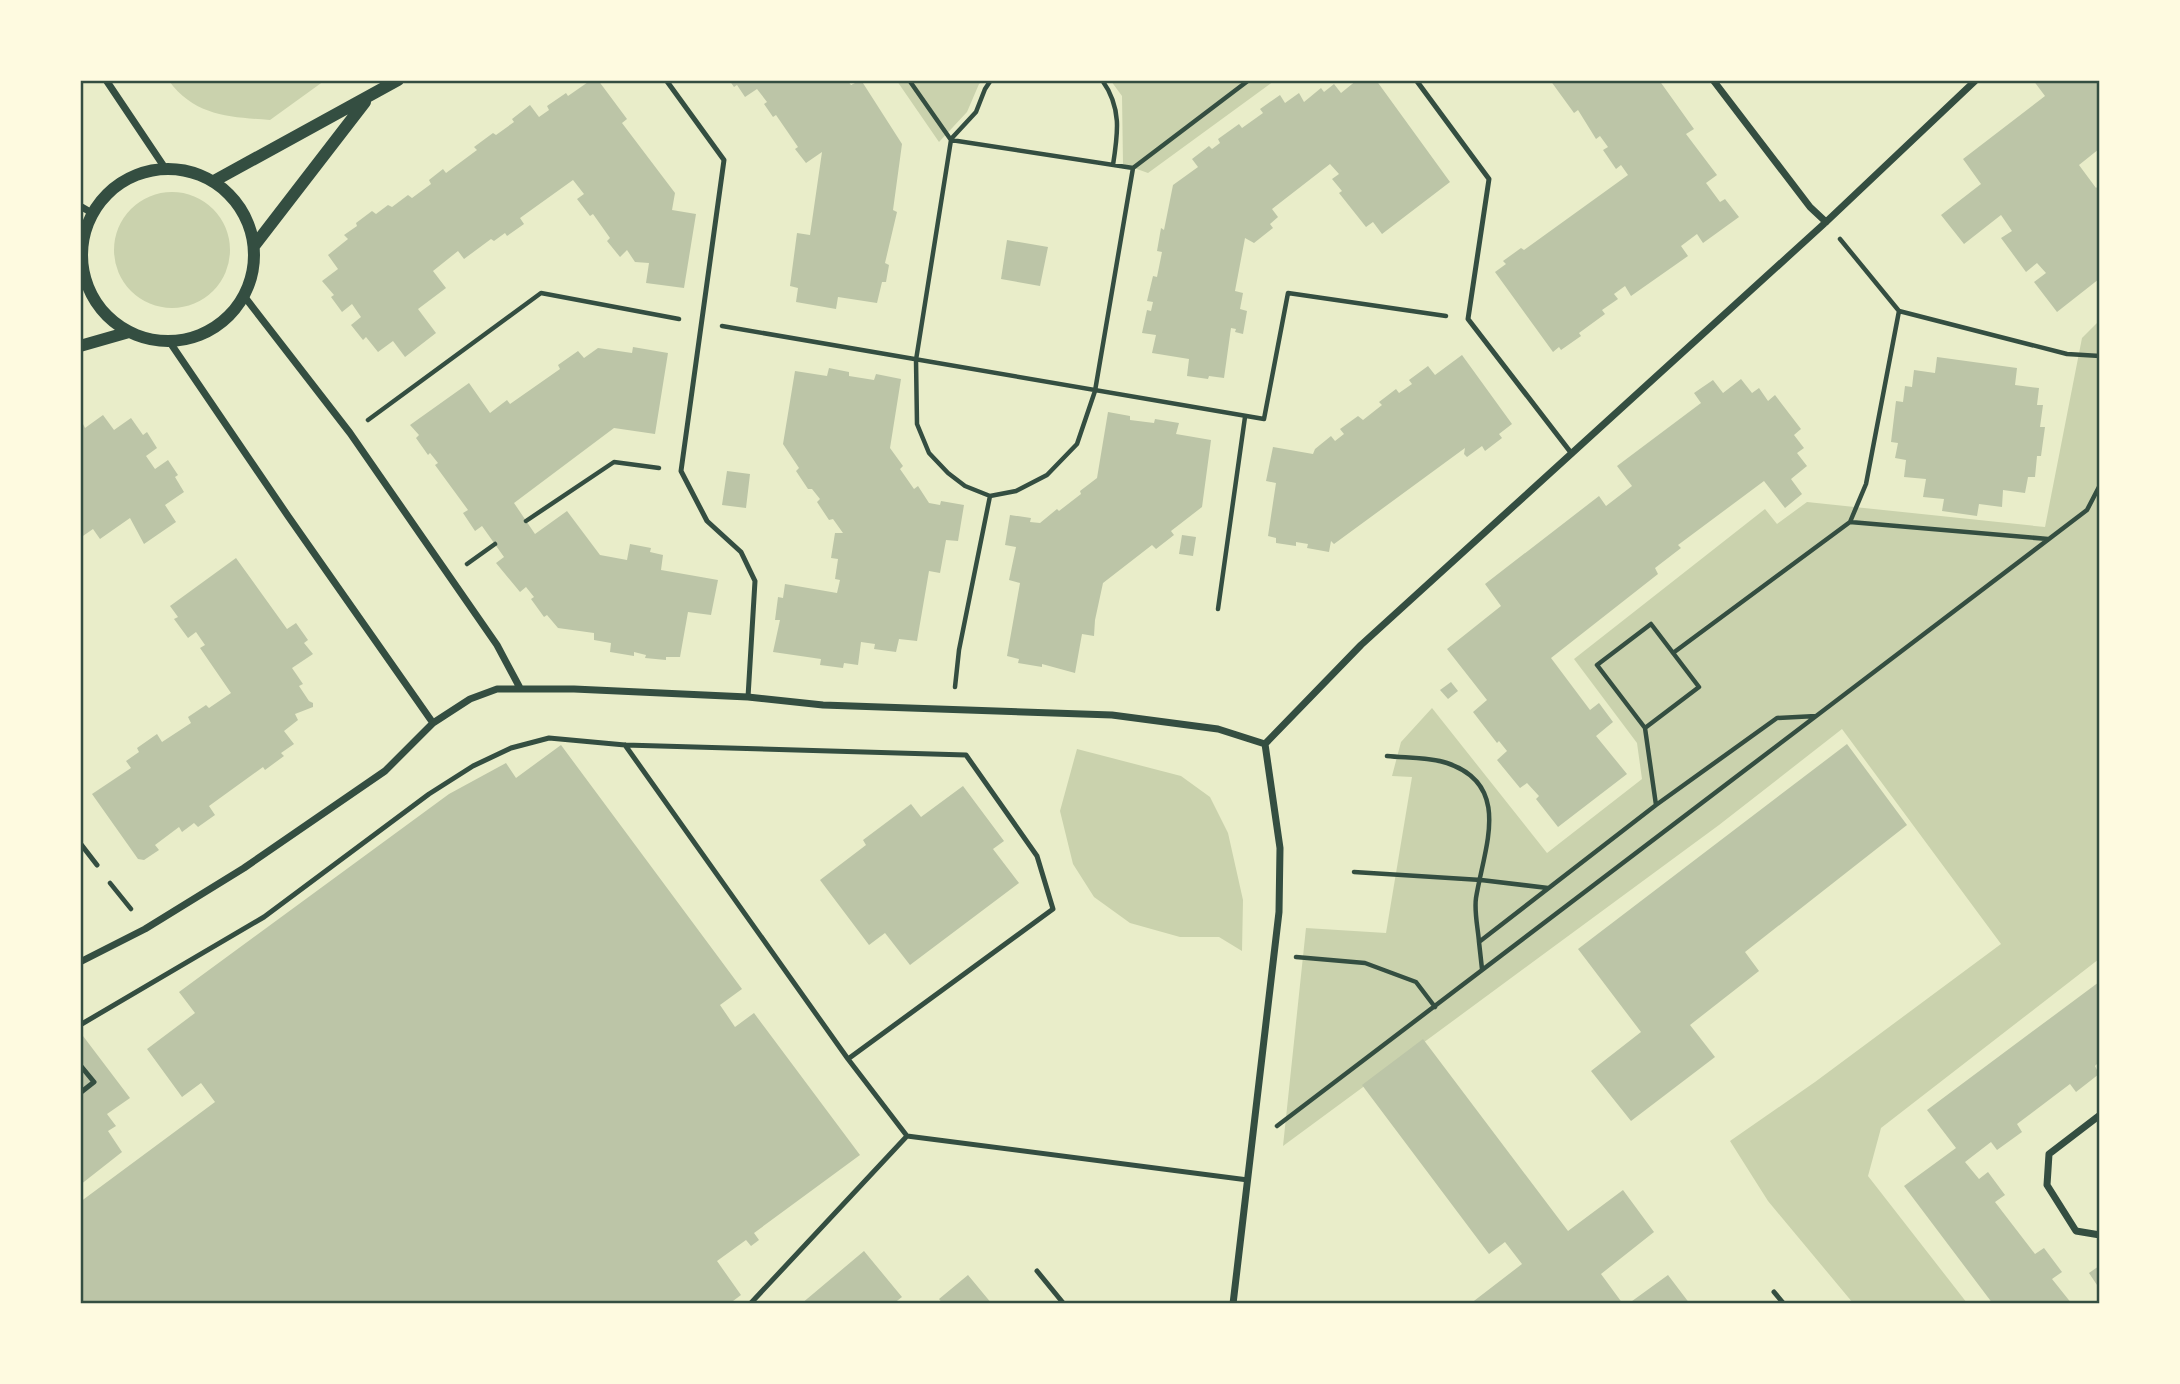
<svg xmlns="http://www.w3.org/2000/svg" width="2180" height="1384" font-family="'Space Grotesk',sans-serif">
<style>
.green{fill:#cad2ad}
.building{fill:#bcc5a7}
.lines{fill:none;stroke-linecap:round;stroke-linejoin:round}
.path{stroke:#344e41;stroke-width:4.5}
.service{stroke:#344e41;stroke-width:5}
.minor{stroke:#344e41;stroke-width:7}
.tertiary{stroke:#344e41;stroke-width:12}
.neatline{fill:none;stroke:#344e41;stroke-width:2.5}
</style>
<rect width="100%" height="100%" fill="#e9edc9"/>
<path class="green" d="M169,81h155l-54,39c-41,-3 -75,-4 -101,-39z
M897,81h86l-4,3 -12,28 -28,30z
M1111,81h163l-126,92 -25,-9 -1,-68z
M114 250a58 58 0 1 1 116 0a58 58 0 1 1-116 0Z
M2099,321v638l-218,169 -13,48 99,127h-114l-85,-102 -38,-60 85,-59 186,-138 -159,-215 -123,96 -436,321 23,-218 80,5 26,-156 -20,-1 9,-34 31,-34 115,145 95,-74 -5,-36 -63,-84 191,-150 12,15 30,-22 238,25 37,-189z
M1077,749l104,27 29,21 18,36 15,67 -1,51 -23,-14h-39l-50,-14 -36,-26 -21,-33 -13,-53z"/>
<path class="building" d="M591,80h7l29,39 -5,4 53,70 -3,17 24,4 -12,74 -38,-5 3,-20 -14,-1 -8,-12 -7,7 -13,-16 3,-3 -17,-24 -3,2 -13,-17 7,-5 -11,-14 -53,38 4,6 -17,12 -2,-3 -11,8 -3,-2 -27,20 -6,-8 -25,20 13,17 -28,21 18,24 -31,24 -12,-16 -15,11 -12,-15 -3,3 -12,-15 10,-8 -9,-13 -10,8 -11,-15 3,-2 -12,-14 16,-12 -10,-14 20,-16 -4,-4 13,-9 -1,-3 16,-12 4,3 12,-9 4,2 16,-12 4,3 19,-14 -2,-4 14,-11 3,4 31,-23 -3,-3 19,-14 3,2 18,-13 -2,-3 18,-14 9,12 10,-7 -2,-4 19,-13 2,3z
M729,80h118l4,5 10,-5 41,64 -9,66 4,2 -12,51 4,2 -3,17h-4l-5,21 -39,-6 -2,12 -40,-7 2,-14 -8,-2 7,-53 13,2 12,-83 -16,11 -11,-14 3,-2 -22,-32 -3,2 -9,-13 3,-2 -10,-13 -12,8 -8,-12 -3,2z
M1357,80l3,3 4,-3h12l74,102 -68,52 -9,-12 -7,5 -27,-34 3,-2 -10,-12 7,-5 -9,-10 -58,45 6,8 -8,7 3,4 -19,15 -9,-5 -10,53 8,2 -3,16 7,2 -4,23 -8,-2 1,-3 -5,-1 -7,50 -15,-2 -1,3 -21,-3 2,-17 -37,-6 4,-18 -14,-2 5,-23 4,1 2,-9 -6,-1 6,-25 4,1 5,-25 -5,-1 4,-23 3,2 9,-45 25,-18 -6,-8 17,-13 3,3 8,-6 -2,-4 21,-15 3,4 21,-15 -3,-4 20,-14 5,8 14,-10 5,9 17,-14 3,4 10,-8 7,9z
M1550,80h109l35,49 -8,5 31,41 -11,8 14,19 5,-3 14,18 -36,26 -6,-9 -16,12 7,10 -57,40 -6,-10 -11,8 4,5 -16,11 3,4 -26,19 2,3 -20,14 -2,-3 -6,5 -58,-80 11,-8 -3,-3 18,-13 3,2 104,-75 -7,-10 -5,4 -13,-19 5,-3 -8,-11 -4,3 -18,-29 -4,3z
M2033,80h66v69l-20,16 17,23 3,-3v94l-42,33 -23,-30 12,-9 -9,-10 -11,9 -25,-34 11,-7 -11,-16 -37,29 -23,-29 40,-31 -18,-25 82,-63z
M1007,240l41,7 -8,39 -39,-7z
M633,347l35,6 -13,81 -41,-6 -100,75 21,31 32,-23 33,44 27,5 3,-16 21,4 -1,4 13,3 -2,15 57,10 -7,35 -23,-3 -8,45h-14v3l-21,-2 1,-3 -12,-3v4l-24,-4 1,-9 -17,-3v-7l-36,-5 -11,-13 -3,2 -13,-18 3,-2 -8,-10 -6,5 -24,-29 8,-6 -22,-31 -7,5 -12,-18 5,-3 -33,-45 3,-2 -8,-10 -2,2 -12,-17 3,-3 -9,-10 59,-42 21,30 17,-13 3,4 50,-35 -2,-4 20,-14 6,7 14,-10 34,5z
M1462,355l50,69 -13,10 3,4 -17,13 -3,-5 -15,11 -3,-3 1,-6 -131,96 -3,-3 -2,11 -22,-4 1,-4 -12,-2v4l-20,-3v-5l-8,-2 8,-53 -10,-2 7,-34 40,7 2,-5 16,-13 4,5 9,-7 -4,-5 18,-13 5,4 19,-15 -3,-3 17,-13 3,4 13,-9 -3,-4 19,-14 7,9z
M1937,357l80,11 -2,17 24,3 -2,17h6l-3,22h5l-4,29h-4l-2,21h-7l-3,16 -22,-3 -1,17 -23,-3 -2,12 -35,-5 2,-12 -21,-2 3,-18 -22,-2 2,-17 -11,-2 3,-15 -7,-1 5,-41 7,1 2,-16 7,1 2,-17 21,3z
M829,368l20,4v4l25,4 2,-6 25,5 -11,69 13,18 -3,3 14,20 4,-3 11,17 11,2 1,-4 23,4 -6,36 -12,-1 -6,33 -11,-2 -12,70 -18,-2 -3,13 -22,-3 1,-5 -14,-2 -3,23 -14,-2 -1,5 -23,-3 1,-6 -48,-7 7,-32h-5l3,-23 5,1 2,-14 52,9 3,-13 -5,-1 3,-20 -7,-1 4,-25h8l-10,-14 -4,1 -12,-18 3,-3 -8,-10h-4l-12,-18 3,-3 -16,-24 12,-73 32,5z
M1741,379l11,14 7,-5 9,13 7,-6 26,34 -7,6 10,13 -7,5 10,13 -16,13 11,15 -17,14 -21,-27 -86,64 3,3 -26,20 3,6 -107,84 39,52 9,-7 14,19 -17,14 31,38 -69,53 -22,-28 3,-3 -12,-13 -7,5 -23,-28 10,-9 -8,-10 -2,2 -24,-31 14,-12 -40,-51 54,-43 -16,-22 114,-88 7,10 26,-20 -15,-20 84,-63 -7,-10 19,-13 10,13z
M1108,412l22,4v4l24,3 1,-4 24,4 -3,11 35,6 -9,67 -31,24 3,4 -18,14 -4,-4 -49,38 -8,37 -1,16 -12,-2 -7,39 -33,-9v3l-24,-4 1,-4 -12,-3 13,-73 -11,-3 7,-33 -11,-2 5,-30 21,3 -1,4 10,1 17,-14 2,2 22,-17 -1,-3 17,-13z
M103,415l11,15 17,-12 12,17 4,-3 10,16 -11,8 9,13 13,-9 10,15 -3,2 9,15 -19,13 11,17 -32,22 -14,-26 -30,21 -7,-10 -13,9v-112l3,-2 2,4z
M727,471l23,3 -4,34 -24,-3z
M1182,535l14,2 -3,19 -14,-2z
M236,558l51,71 9,-6 12,17 -4,3 9,11 -21,14 11,16 -4,2 10,15 4,2v4l-18,7 3,6 -14,11 10,13 -13,9 3,3 -19,14 -2,-3 -54,39 6,9 -17,12 -4,-4 -12,9 -3,-5 -24,18 4,5 -15,10 -6,-1 -46,-65 39,-26 -5,-7 13,-9 -2,-4 20,-14 5,8 29,-19 -3,-6 18,-12 3,3 22,-15 -31,-45 5,-3 -9,-13 -8,6 -14,-19 4,-2 -8,-11z
M1451,682l7,9 -10,8 -8,-9z
M1847,744l60,81 -162,127 14,19 -69,54 25,32 -84,64 -40,-50 50,-39 -63,-83z
M561,745l181,244 -22,16 15,22 19,-14 106,142 -106,78 5,7 -8,6 -5,-6 -29,21 24,34 -12,9h-649v-102l135,-100 -14,-19 -19,14 -35,-48 48,-36 -16,-21 270,-198 57,-31 10,15z
M963,786l41,55 -11,8 26,34 -109,82 -25,-32 -16,12 -49,-65 46,-35 -3,-5 48,-36 10,13z
M2099,982v80l-4,4 4,8 -23,18 -6,-8 -53,40 5,8 -25,18 -6,-8 -26,20 14,17 9,-7 17,23 -10,7 40,52 9,-6 18,24 -10,7 20,25h-79l-89,-118 52,-38 -29,-38z
M80,1032l50,66 -23,16 9,12 -8,5 14,21 -42,33z
M1423,1039l145,192 55,-41 31,42 -53,42 22,30h-153l52,-40 -17,-22 -16,12 -127,-169z
M864,1251l38,46 -9,7h-92z
M2099,1266v22l-10,-15z
M968,1275l24,29h-49l-4,-5z
M1668,1275l22,29h-62z"/>
<g class="lines">
<path class="path" d="M909,80l42,60 -35,220 1,64 12,29 19,20 17,13 25,10
M1102,80c20,28 16,53 11,85
M951,139l25,-27 9,-23 6,-9
M951,140l182,28
M1840,239l59,72 168,43 33,2
M722,326l542,93 24,-126 158,23
M368,420l173,-127 138,26
M526,521l88,-59 45,6
M1850,522l198,17
M467,564l28,-20
M1218,609l27,-192
M1673,653l177,-131 16,-38 33,-173
M955,687l4,-37 31,-154 26,-5 31,-16 30,-31 18,-53 38,-223 116,-88
M1387,756c19,2 42,1 60,7 66,22 37,85 29,135 -2,14 2,30 3,44
M1656,805l121,-87 39,-2
M1354,872l127,8 67,8
M110,883l21,26
M1296,957l69,6 51,19 19,25
M1482,969l-3,-27 177,-137 -11,-77 -48,-63 54,-41 48,63 -54,41
M1277,1126l810,-616 13,-25"/>
<path class="service" d="M666,80l58,80 -43,311 26,50 34,31 14,29 -7,116
M1416,80l73,99 -21,140 104,135
M625,745l223,314 59,77 341,44
M80,843l17,22
M80,1025l184,-108 165,-123 44,-28 38,-18 38,-10 76,7 341,10 71,101 16,53 -205,150
M80,1065l14,17 -14,11
M1037,1271l27,33
M1774,1292l10,12
M750,1304l157,-168"/>
<path class="minor" d="M106,80l59,88
M1713,80l97,127 16,15
M80,206l12,7
M244,296l106,137 147,212 23,43
M169,341l119,175 145,207
M1265,744l96,-99 465,-423 150,-142
M80,962l65,-33 99,-61 141,-97 48,-48 37,-24 27,-10h77l174,8 75,8 289,10 106,14 47,15
M2100,1115l-51,39 -2,31 29,46 24,4
M1233,1304l46,-392 1,-64 -15,-104"/>
<path class="tertiary" d="M82 255a86 86 0 1 1 172 0a86 86 0 1 1-172 0Z
M214,181l184,-101
M254,246l111,-144
M80,346l49,-14"/>
</g>
<rect width="2180" height="1384" fill="none" stroke="#fefae0" stroke-width="164"/>
<rect x="82" y="82" width="2016" height="1220" class="neatline"/>
</svg>
